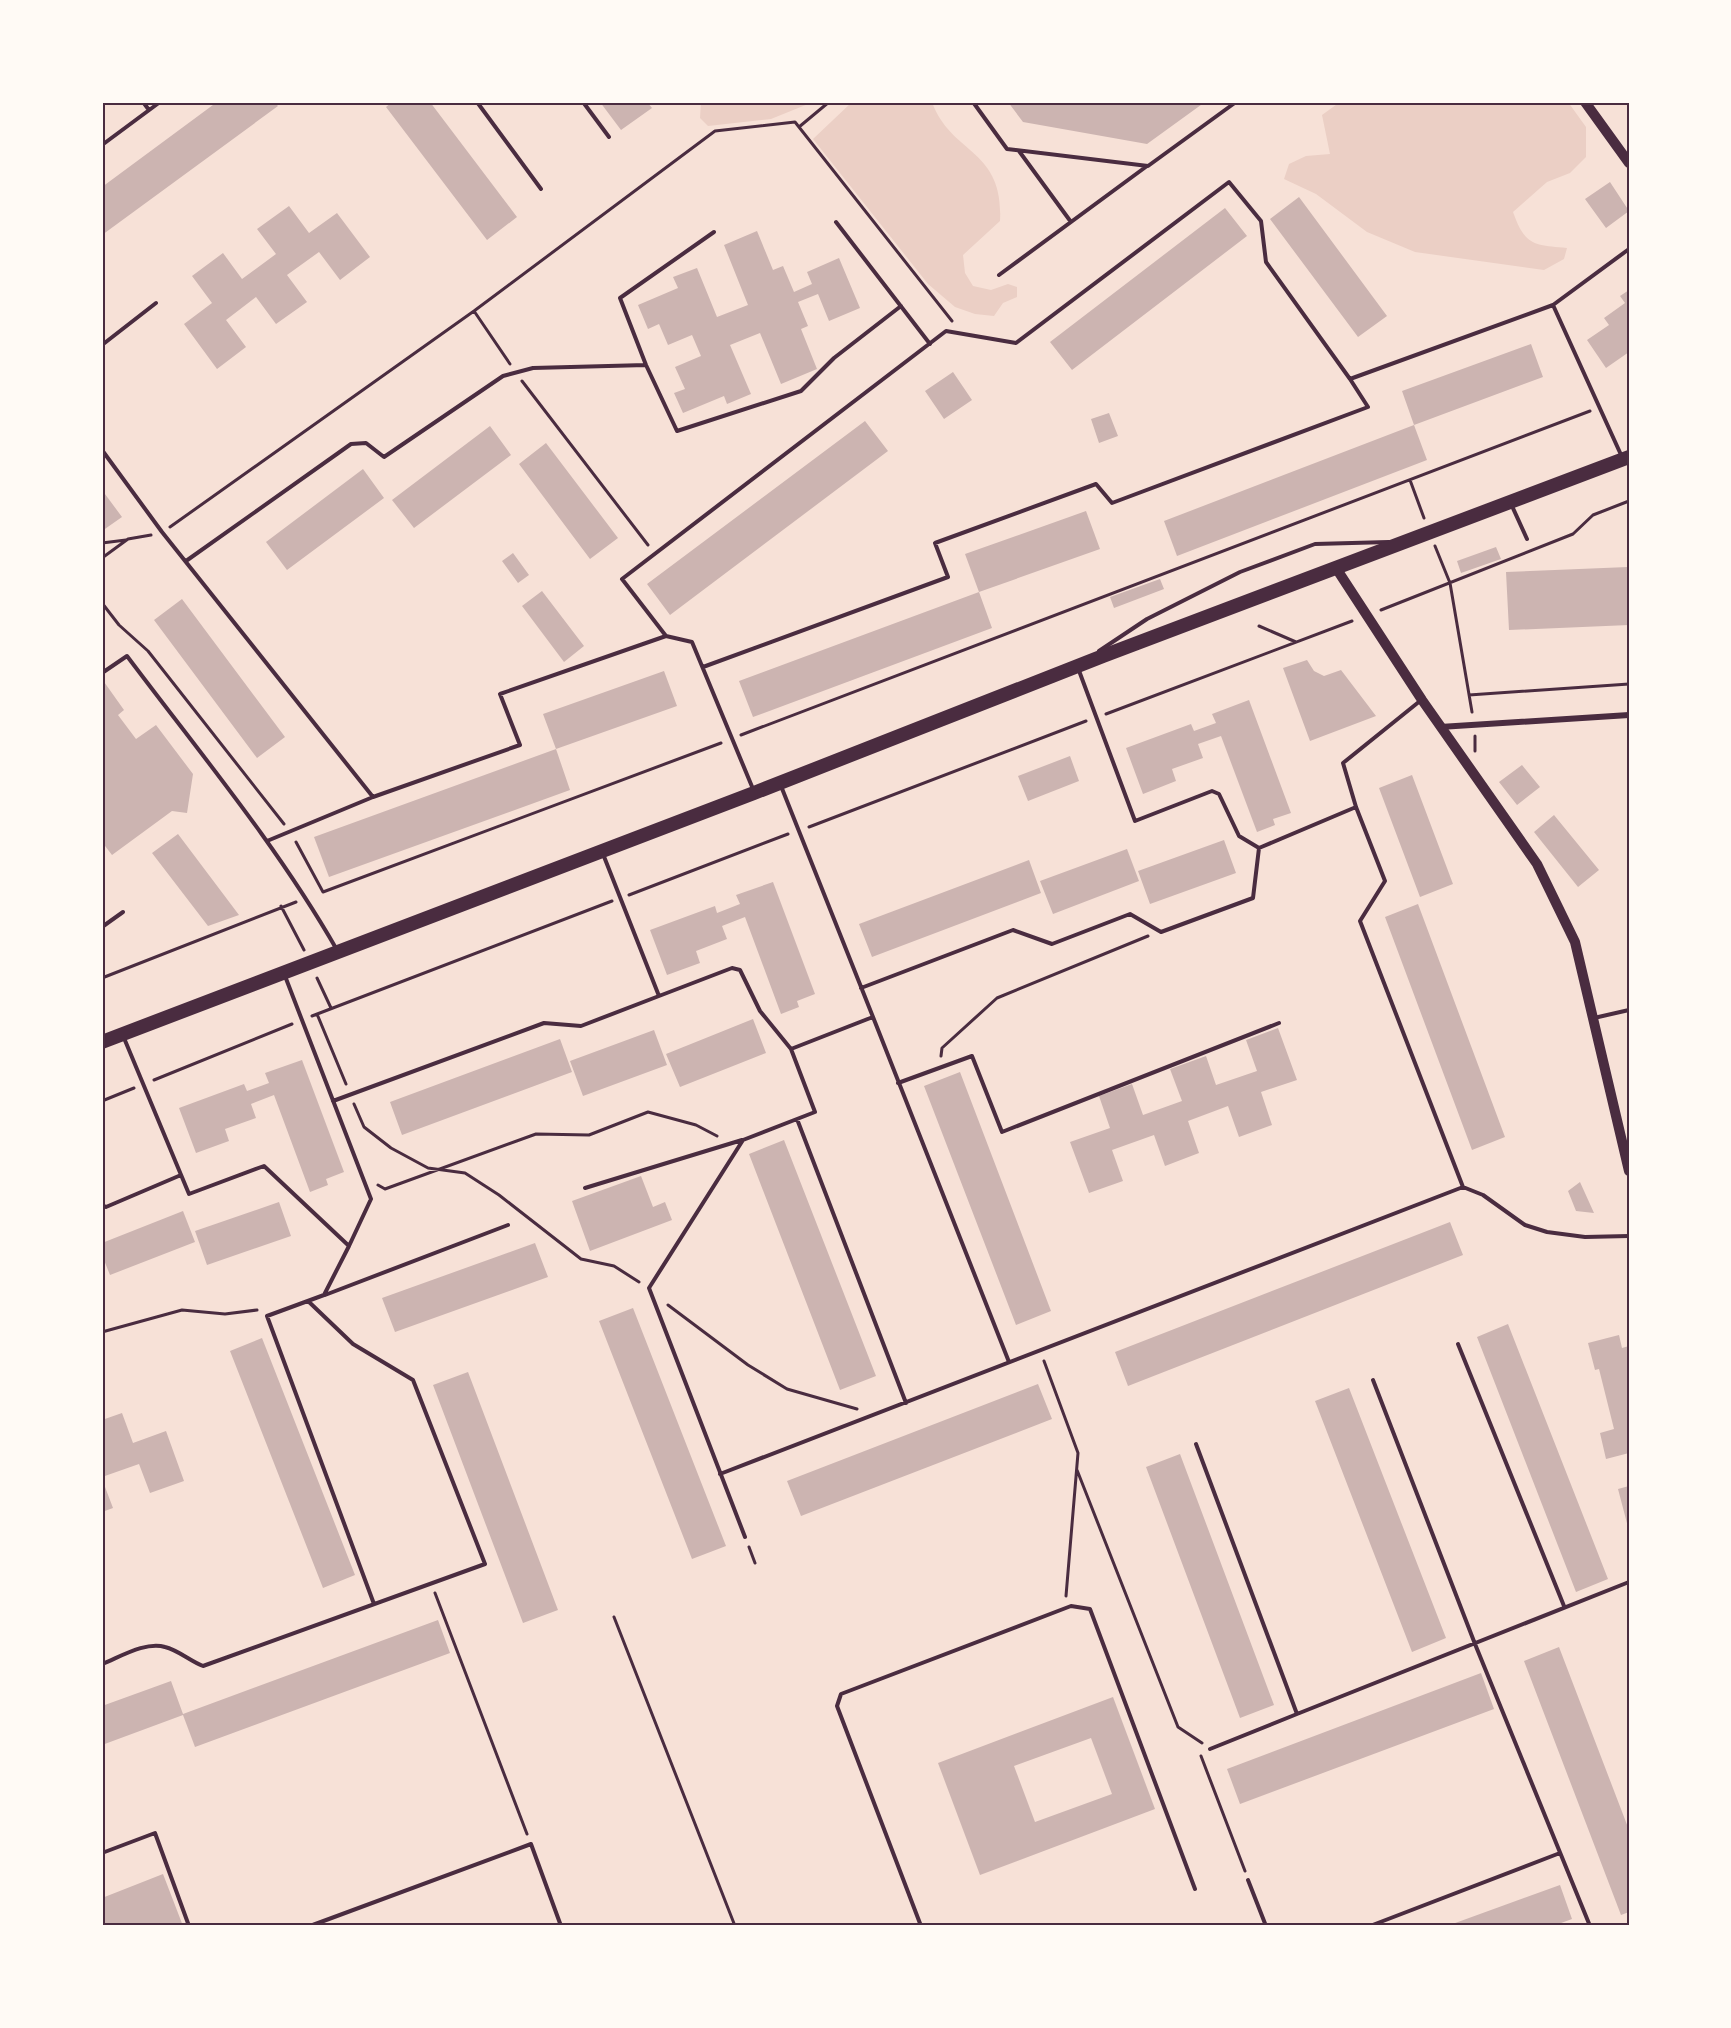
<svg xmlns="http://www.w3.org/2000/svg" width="1731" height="2028" font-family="Arial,sans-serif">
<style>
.green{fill:#ebcfc5}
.building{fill:#ccb4b1;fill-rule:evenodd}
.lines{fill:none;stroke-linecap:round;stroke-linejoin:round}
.path{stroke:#4a2c40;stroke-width:3}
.service{stroke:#4a2c40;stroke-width:4}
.minor{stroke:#4a2c40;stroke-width:6}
.tertiary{stroke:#4a2c40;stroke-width:10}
.trunk{stroke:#4a2c40;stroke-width:14}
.neatline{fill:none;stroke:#4a2c40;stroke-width:2}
</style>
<rect width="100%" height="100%" fill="#f7e1d7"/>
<path class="green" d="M701,102h112l-42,17 -63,7 -8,-8z
M852,102h80c19,53 72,46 68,119l-37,34 2,18 8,13 18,4 17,-6 9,3v10l-14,6 -9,13 -19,-2 -20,-7 -27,-23 -115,-145z
M1340,102h228l18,25v30l-16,16 -23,9 -34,30c12,34 21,33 54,36l-3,11 -20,11 -129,-18 -48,-20 -51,-38 -32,-15 5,-15 17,-8 24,-2 -8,-39z"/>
<path class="building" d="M217,102h57l4,4 -176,129v-48z
M392,102h38l87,115 -30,23 -101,-133z
M600,102h47l5,6 -31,22z
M1008,102h197l-58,42 -124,-22z
M1610,182l19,29 -23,17 -21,-29z
M1299,197l88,119 -29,21 -88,-118z
M289,206l20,27 28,-20 33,44 -30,23 -21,-28 -32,23 20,27 -31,22 -20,-27 -30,23 20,27 -29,22 -33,-45 28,-21 -20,-27 31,-23 19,26 34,-25 -19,-25z
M1225,208l22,28 -175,134 -22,-28z
M757,231l16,39 10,-4 11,26 18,-8 -5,-12 32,-14 21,50 -31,13 -11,-27 -20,8 10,24 -7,3 16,40 -36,15 -21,-51 -30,12 21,49 -24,10 -3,-8 -41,17 -9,-20 11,-4 -10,-22 26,-11 -9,-21 -24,10 -9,-21 -11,5 -10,-24 40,-17 -5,-11 24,-9 20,49 31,-12 -24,-60z
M1629,290v62l-23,16 -19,-28 22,-15 -5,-7 21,-15 -5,-7z
M1531,344l12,33 -129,48 13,35 -250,96 -13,-35 250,-96 -12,-34z
M953,372l19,28 -28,19 -19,-28z
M1109,413l9,23 -19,7 -8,-24z
M865,421l23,30 -218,164 -23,-31z
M490,426l21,29 -97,73 -22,-28z
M546,443l72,95 -28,21 -71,-95z
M363,469l21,29 -97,72 -21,-28z
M102,490l20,27 -20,14z
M1086,511l14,38 -121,43 -14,-38z
M1496,547l5,12 -40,14 -4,-12z
M513,553l16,22 -11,8 -16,-22z
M1628,567l1,58 -120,5 -3,-58z
M1160,579l4,10 -50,19 -4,-11z
M542,591l42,55 -20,16 -42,-56z
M979,592l13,36 -239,89 -14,-36z
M182,599l103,138 -28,21 -103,-138z
M1307,660l7,11 10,5 17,-6 35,46 -66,25 -27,-73z
M664,671l13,35 -121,43 -13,-35z
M102,679l22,31 -6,5 18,24 20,-14 37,49 -6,39 -15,-2 -60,44 -10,-13z
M1249,700l42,113 -18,6 2,6 -18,7 -36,-96 -23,8 5,14 -31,11 4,12 -33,13 -17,-46 65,-24 3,7 22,-8 -4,-9z
M556,749l14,41 -241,87 -15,-40z
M1070,756l9,25 -51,20 -10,-25z
M1522,765l18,22 -23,18 -18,-23z
M1412,775l41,109 -33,13 -41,-109z
M1554,815l45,55 -21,17 -44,-55z
M178,834l61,81 -31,11 -56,-73z
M1224,840l12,33 -86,31 -12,-33z
M1127,849l12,32 -86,33 -13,-33z
M1029,860l12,33 -169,64 -13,-33z
M773,882l42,112 -18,7 2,6 -18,7 -36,-97 -23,9 5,13 -31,12 4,12 -33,12 -17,-45 65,-24 2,7 23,-9 -4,-9z
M1418,904l87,233 -33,13 -87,-233z
M753,1019l13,34 -86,34 -14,-33z
M1278,1028l19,52 -36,12 11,33 -33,12 -11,-31 -40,15 11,32 -34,13 -11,-31 -42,15 11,31 -34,12 -19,-51 40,-14 -11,-32 33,-12 11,31 39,-14 -12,-32 36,-13 10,29 41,-14 -11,-31z
M654,1030l13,35 -84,31 -13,-35z
M560,1039l12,33 -170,63 -12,-33z
M302,1060l42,112 -18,7 2,6 -18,7 -36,-97 -23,9 5,14 -31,11 4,12 -33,12 -17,-45 65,-24 3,7 22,-8 -4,-10z
M960,1072l91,239 -35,14 -92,-239z
M784,1140l92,236 -36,14 -91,-236z
M641,1176l12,31 12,-5 7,18 -82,31 -18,-50z
M1580,1182l14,31 -18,-2 -8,-20z
M279,1202l12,34 -84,29 -12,-34z
M183,1211l12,31 -85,33 -8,-20v-12z
M1450,1222l13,33 -335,131 -13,-34z
M535,1243l13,34 -153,55 -13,-34z
M633,1308l93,238 -34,13 -93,-238z
M1508,1324l100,255 -32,13 -99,-255z
M1619,1335l3,13 7,-2v107l-23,6 -6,-26 14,-4 -15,-60 -4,1 -7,-27z
M262,1338l93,237 -32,13 -93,-237z
M468,1372l90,238 -35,13 -90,-238z
M1038,1384l14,35 -251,97 -14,-35z
M1349,1388l97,250 -34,14 -97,-251z
M122,1413l11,30 33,-12 18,50 -34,12 -11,-29 -37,13v-57z
M1180,1454l94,251 -34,13 -94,-251z
M102,1479l11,29 -11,4z
M1629,1486v41h-1l-10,-38z
M438,1620l12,33 -255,94 -12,-32 -81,30v-39l69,-25 12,33z
M1559,1647l70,183v82l-8,3 -97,-254z
M1481,1673l13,36 -254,95 -13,-35z
M1113,1697l42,112 -175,66 -42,-112zM1091,1738l21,56 -77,28 -21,-56z
M163,1874l20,52h-81v-28z
M1560,1885l12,34 -19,7h-106z"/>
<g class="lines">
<path class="path" d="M799,127l30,-25
M474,311l36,53
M522,381l126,164
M1410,480l14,38
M170,527l304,-216 241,-180 80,-9 157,199
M102,543l24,-3
M1435,546l15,37 22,129
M102,558l26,-19 23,-4
M102,603l17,22 29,26 136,173
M1381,610l192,-76 20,-19 36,-14
M1259,626l37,16
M1469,695l160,-11
M1106,714l246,-93
M741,735l849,-324
M1475,736v15
M809,827l277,-106
M296,842l27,50 398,-149
M629,895l159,-61
M281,906l23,44
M102,978l194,-76
M317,978l14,30
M317,1014l29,70
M312,1016l300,-115
M941,1056l1,-8 55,-50 151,-62
M154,1080l138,-56
M102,1101l32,-13
M354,1104l10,23 27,21 37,20 37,5 34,22 82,64 33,7 25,16
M378,1185l7,4 151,-55 53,1 59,-23 48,13 21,11
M668,1305l80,60 39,24 70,20
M102,1332l80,-22 43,4 32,-4
M1044,1361l34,92 -12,143
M1077,1470l101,257 24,16
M749,1547l6,16
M435,1593l92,241
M614,1617l121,309
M1201,1756l44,115"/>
<path class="service" d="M143,102l6,8
M477,102l64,87
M583,102l26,35
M973,102l34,47 141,17 88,-64
M102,145l58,-43
M1019,151l52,71
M836,222l94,122
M714,232l-94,66 26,67 31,66 124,-40 33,-33 67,-52
M999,275l148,-109
M1553,305l76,-56
M102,345l54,-42
M102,450l60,82 211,265
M1512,506l15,33
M186,561l165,-117 15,-1 18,14 119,-81 30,-8 113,-3
M1099,651l48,-32 93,-47 75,-28 74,-2
M703,667l245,-90 -13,-34 161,-59 16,19 256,-96 -18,-28
M1078,668l57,153 77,-30 7,3 20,42 20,12 97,-41
M102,673l25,-17c72,96 150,189 210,294
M753,789l-61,-147 -26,-6 -44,-57 324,-248 70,12 213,-161 32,39 5,41 84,117 203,-74 69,152
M267,841l106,-44 147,-52 -20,-51 166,-58
M603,854l56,142 73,-28 8,2 20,41 31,38 82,-32 -92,-231
M102,927l21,-15
M285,976l86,223 -22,47
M861,988l152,-58 39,14 78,-30 31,18 92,-34 6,-50
M873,1017l136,345
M1594,1018l35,-8
M124,1038l65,156 75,-28 85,80 -25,49 -57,21 107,288
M898,1083l74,-27 30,76 277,-109
M333,1101l211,-78 37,3 78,-30
M797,1119l109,284
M1463,1187l20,8 42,30 22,7 38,5 44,-1
M585,1188l157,-48
M102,1205l4,2 75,-32
M325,1295l183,-70
M1458,1344l106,262
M1373,1380l102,264 115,282
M1196,1444l101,270 -87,35
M720,1474l743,-287 -103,-266 25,-40 -29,-74 -13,-44 77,-62
M745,1537l-96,-249 94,-148 72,-28 -24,-63
M102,1664c18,-7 44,-23 63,-17 13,3 25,14 38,19l282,-102 -72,-184 -60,-36 -45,-43
M1297,1714l332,-132
M102,1853l53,-20 34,93
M1248,1880l18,46
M310,1926l221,-82 30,82
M921,1926l-84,-220 4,-12 230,-88 19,3 105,280
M1370,1926l190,-73"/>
<path class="minor" d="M1440,727l189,-12"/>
<path class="tertiary" d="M1585,102l44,61
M1336,568l86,132 115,164 38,78 54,229"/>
<path class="trunk" d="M102,1042l652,-249 349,-137 526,-199"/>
</g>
<rect width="1731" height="2028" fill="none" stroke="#fffaf5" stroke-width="207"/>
<rect x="104" y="104" width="1524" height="1820" class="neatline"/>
</svg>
